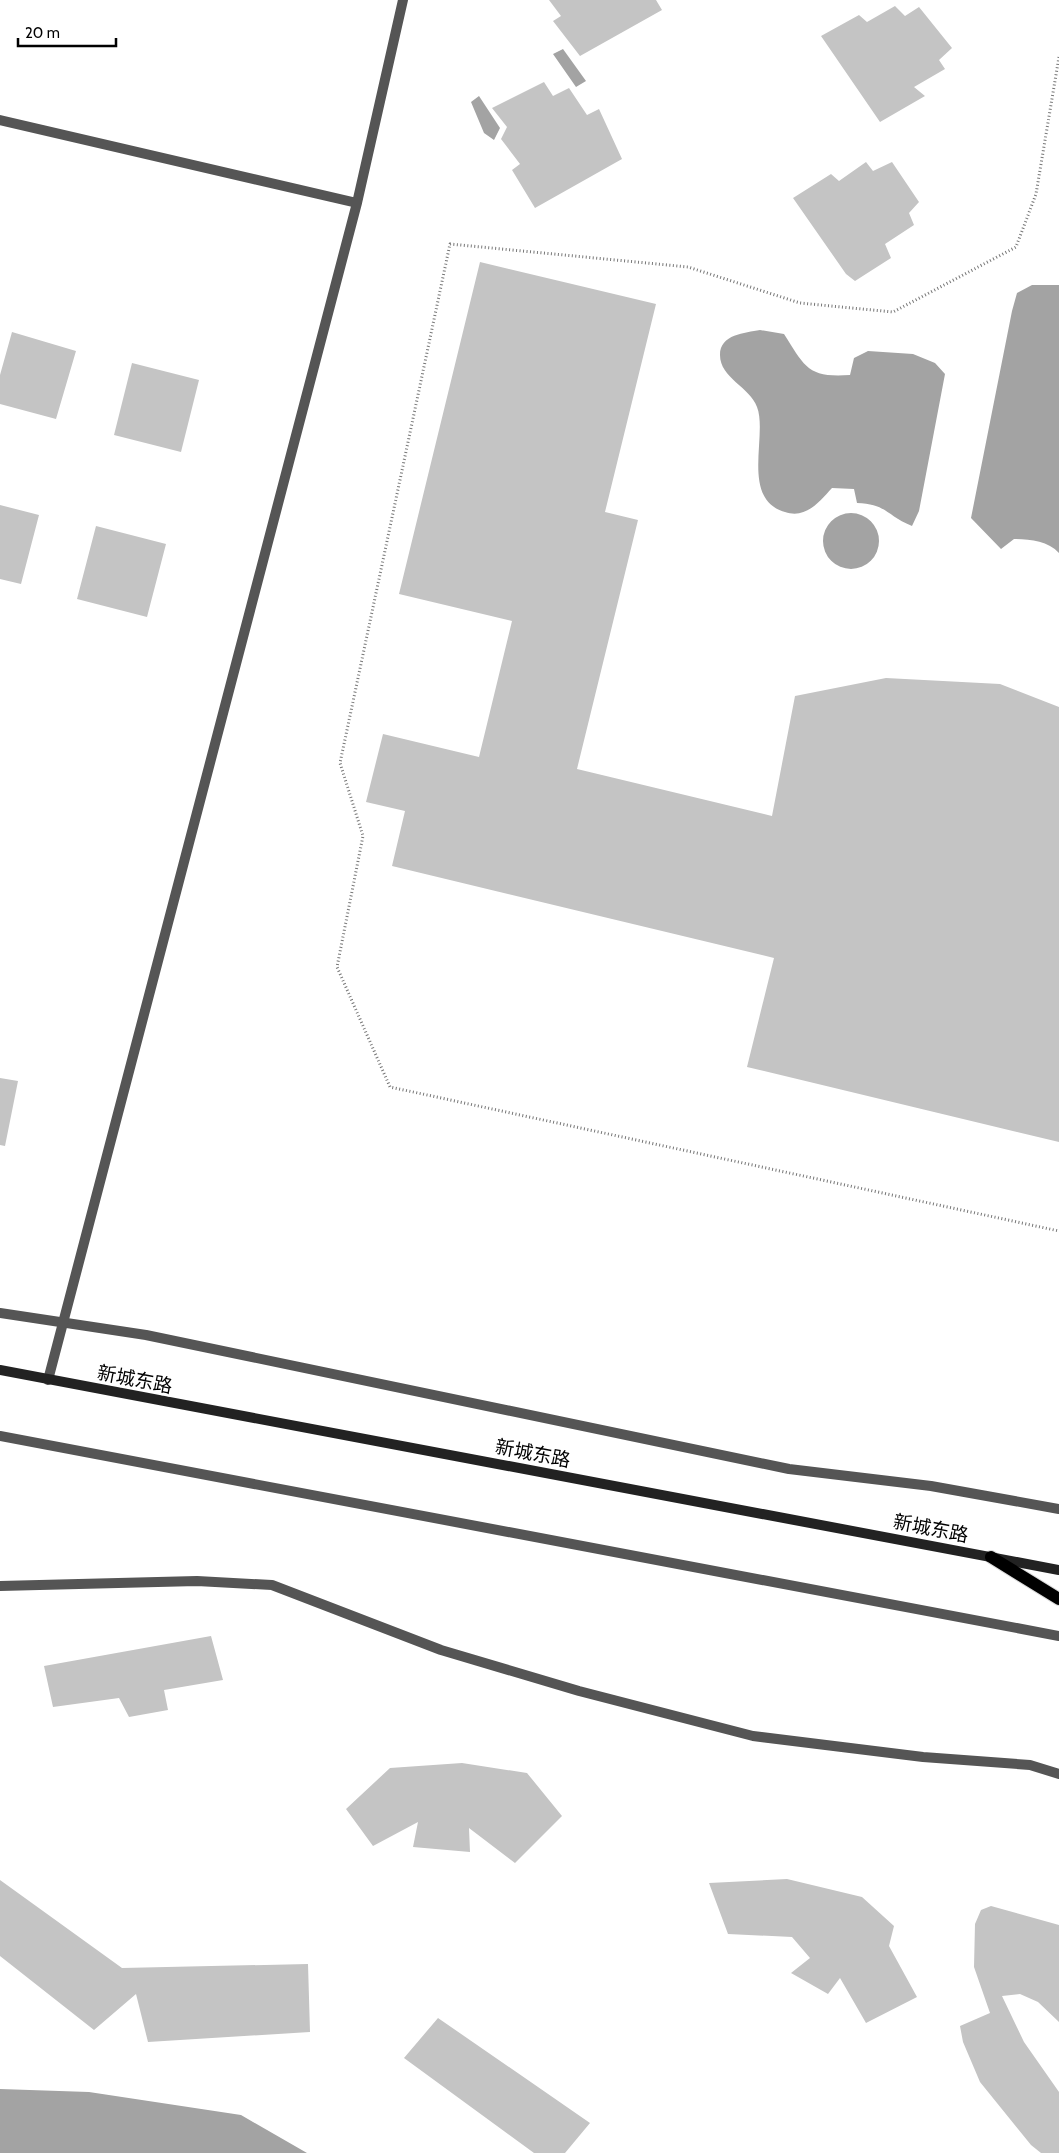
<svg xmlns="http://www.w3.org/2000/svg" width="1059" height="2153" font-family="Cabin,'Noto Sans SC',sans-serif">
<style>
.water{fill:#a3a3a3}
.building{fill:#c4c4c4}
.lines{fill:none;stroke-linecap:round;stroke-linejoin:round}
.primary-casing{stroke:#dbdbdb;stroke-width:14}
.path{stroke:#777;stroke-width:3;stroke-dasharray:1 2.5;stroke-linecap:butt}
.lane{stroke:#555;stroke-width:10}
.street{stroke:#555;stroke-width:10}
.secondary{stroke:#222;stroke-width:10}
.primary{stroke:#000;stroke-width:12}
.labels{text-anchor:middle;stroke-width:4.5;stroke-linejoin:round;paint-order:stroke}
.street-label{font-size:19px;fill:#000;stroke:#fff}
</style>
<rect width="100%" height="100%" fill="#fff"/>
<path class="water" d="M563,49l23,32 -10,6 -23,-33z
M479,96l21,32 -6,12 -10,-7 -13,-31z
M1032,285h27v268c-11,-12 -29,-14 -45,-14l-13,10 -30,-31 41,-207 5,-18z
M760,330l24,4c21,33 24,44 66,41l4,-17 14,-7 45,3 22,9 10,11 -26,137 -7,15c-25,-10 -25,-22 -55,-23l-3,-14 -22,-1c-13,14 -26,31 -47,24 -45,-13 -17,-77 -28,-105 -7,-20 -37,-29 -37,-52 0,-21 25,-22 40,-25z
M823 541a28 28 0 1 1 56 0a28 28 0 1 1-56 0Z
M0,2089l89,3 152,23 66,38h-307z"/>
<path class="building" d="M549,0h107l6,10 -82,46 -27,-35 8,-5z
M895,6l10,10 14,-9 33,41 -13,12 6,9 -31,18 11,9 -45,26 -59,-86 38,-21 8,7z
M544,82l9,14 16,-8 18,27 12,-6 23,50 -87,49 -23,-38 8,-6 -19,-25 6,-12 -15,-19z
M866,162l7,9 19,-9 27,40 -10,11 5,12 -29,19 6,14 -36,23 -9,-7 -53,-76 38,-24 8,7z
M480,262l176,42 -51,208 33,8 -61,249 195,47 23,-120 91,-18 114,6 59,23v435l-312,-75 27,-109 -382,-92 13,-55 -39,-9 17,-68 96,23 33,-136 -113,-27z
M12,332l64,19 -20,68 -56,-15v-29z
M132,363l67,17 -18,72 -67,-17z
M0,505l39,10 -18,69 -21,-5z
M96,526l70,18 -19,73 -70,-18z
M0,1078l18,3 -13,65 -5,-1z
M211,1636l12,44 -59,10 4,20 -39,7 -10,-19 -66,9 -9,-41z
M462,1763l65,10 35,43 -47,47 -46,-35 1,24 -57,-5 5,-25 -45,24 -27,-37 44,-41z
M787,1879l75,18 32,29 -5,20 28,51 -51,26 -26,-45 -12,16 -37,-21 19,-15 -18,-21 -64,-3 -19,-51z
M0,1880l122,88 186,-4 2,68 -162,10 -12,-48 -42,36 -94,-74z
M991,1906l68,19v97l-21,-20 -18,-8 -18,2 22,46 35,50v61h-18l-10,-8 -51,-63 -17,-40 -3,-16 30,-13 -16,-46 1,-43 6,-14z
M438,2018l152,105 -25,30h-31l-130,-95z"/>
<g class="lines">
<g class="primary-casing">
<path id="primary" d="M991,1557l68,42"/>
</g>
<path class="path" d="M1059,57l-23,137 -20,53 -123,65 -93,-9 -112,-36 -238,-23 -110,519 23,73 -26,131 53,120 669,144"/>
<path class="lane" d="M0,1313l146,22 643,134 142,17 128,23
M0,1436l1059,200
M0,1586l197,-5 75,4 169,65 138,41 174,45 170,21 107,8 29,9"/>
<path class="street" d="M0,120l357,83 46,-203
M48,1380l309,-1177"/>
<path class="secondary" d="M0,1370l1059,200"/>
<use href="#primary" class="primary"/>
</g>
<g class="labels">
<g class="street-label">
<text transform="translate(135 1379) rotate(11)" y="7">新城东路</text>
<text transform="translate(533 1453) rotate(11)" y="7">新城东路</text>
<text transform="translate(931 1528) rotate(11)" y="7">新城东路</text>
</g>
</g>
<path d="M18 38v8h98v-8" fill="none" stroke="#000000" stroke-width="2.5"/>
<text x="25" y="38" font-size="15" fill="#000000" stroke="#ffffff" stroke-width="4" paint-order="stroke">20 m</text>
</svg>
